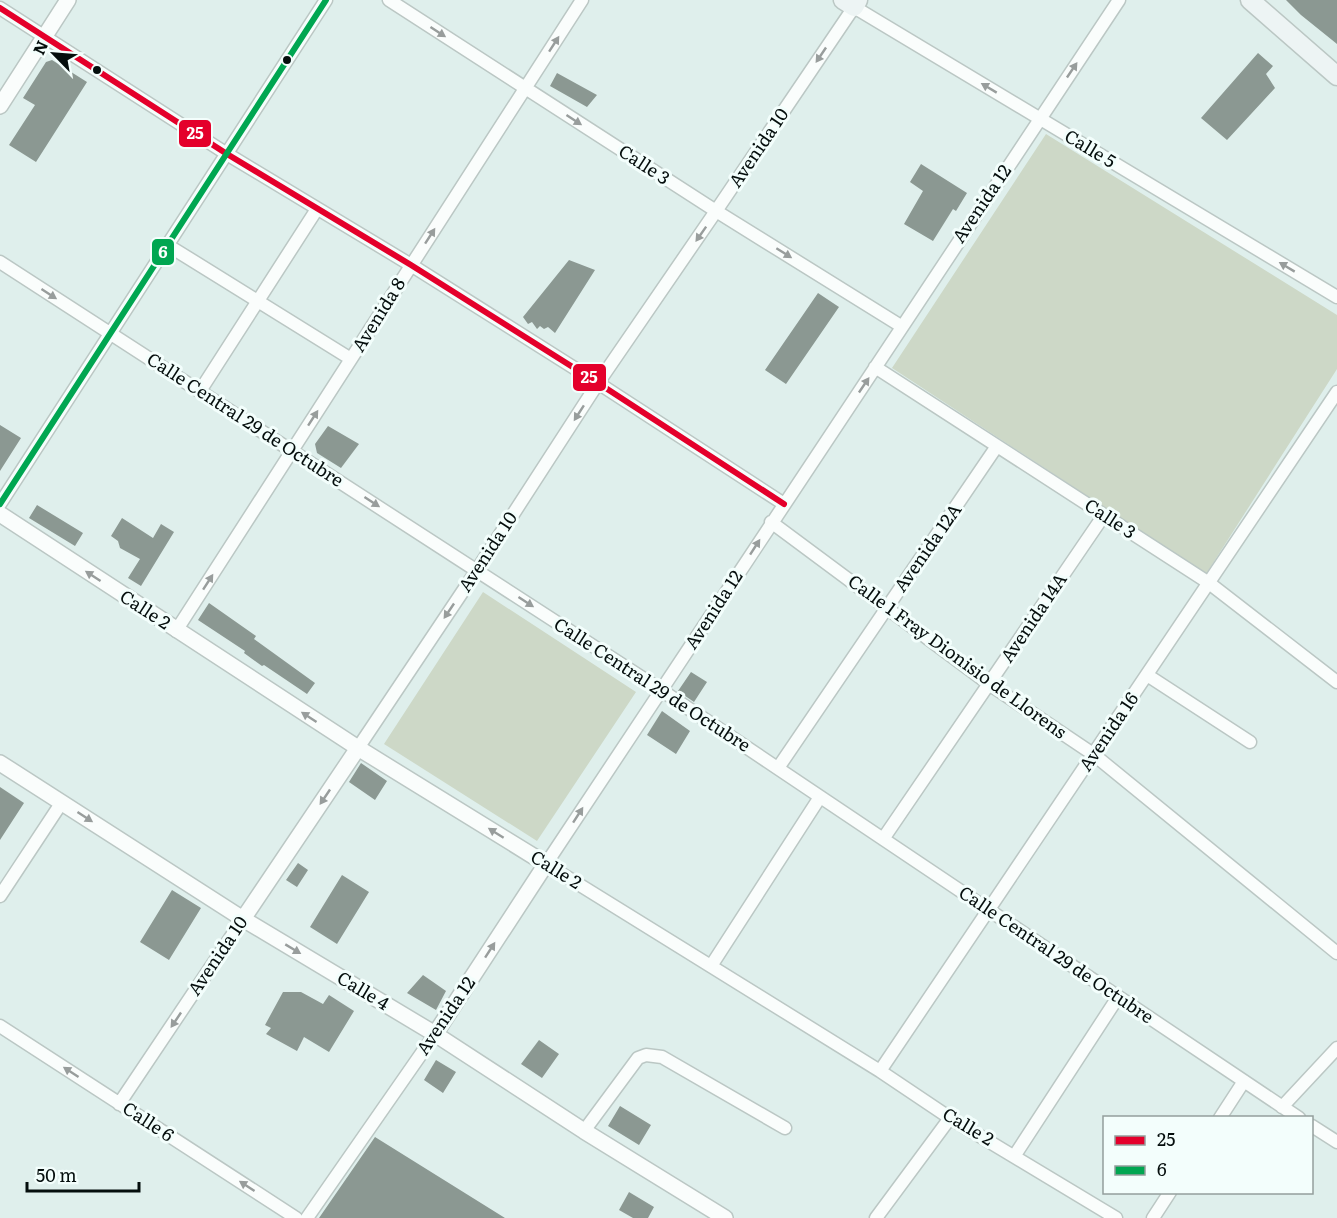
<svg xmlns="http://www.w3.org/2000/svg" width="1337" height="1218" font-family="Literata,serif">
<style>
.green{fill:#cdd8c7}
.building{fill:#8b9892}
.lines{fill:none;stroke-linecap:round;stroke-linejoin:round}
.minor-casing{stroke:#bbc7c4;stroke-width:15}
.tertiary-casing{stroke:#bbc7c4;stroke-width:18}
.secondary-casing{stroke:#bbc7c4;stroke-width:21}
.minor{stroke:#fafdfc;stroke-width:12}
.tertiary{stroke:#fafdfc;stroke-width:15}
.secondary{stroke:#edf4f4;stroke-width:18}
.bus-1-casing{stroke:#f3fefc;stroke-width:10}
.bus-2-casing{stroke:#f3fefc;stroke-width:10}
.bus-1{stroke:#e4002b;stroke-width:6}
.bus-2{stroke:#00a651;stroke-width:6}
.oneway{fill:#989d9c}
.bus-dot{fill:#050e0d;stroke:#f3fefc;stroke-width:2}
.labels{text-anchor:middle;stroke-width:6;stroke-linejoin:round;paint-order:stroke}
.street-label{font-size:18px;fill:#050e0d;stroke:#f3fefc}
.line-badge{stroke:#f3fefc;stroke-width:2}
.badge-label{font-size:16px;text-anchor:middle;font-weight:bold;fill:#fff}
</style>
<rect width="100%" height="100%" fill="#dfefec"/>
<path class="green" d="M1046,134l291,181v54l-131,205 -314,-206z
M483,592l153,100 -99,149 -153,-97z"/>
<path class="building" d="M1286,0h51v44l-36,-29z
M1258,53l15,13 -7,8 9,14 -48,52 -26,-22z
M52,60l35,22 -51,80 -27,-17 26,-40 -12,-7 23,-36z
M557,73l40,22 -10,12 -37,-21z
M921,164l46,29 -11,18 -3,-2 -20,32 -29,-17 19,-33 -13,-9z
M569,260l26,10 -40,63 -7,-6 -4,2 -4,-3 -3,3 -5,-7 -4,2 -5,-7z
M818,293l21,14 -53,77 -21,-14z
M0,425l21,13 -21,33z
M328,426l31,18 -18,24 -24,-15 -2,-9z
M37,505l46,28 -8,13 -46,-28z
M122,518l31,20 8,-14 13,8 -33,54 -13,-8 12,-19 -20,-11 -2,-7 -7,-5z
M209,603l47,33 -2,3 61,44 -8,11 -43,-29 -2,1 -18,-13 1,-2 -47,-31z
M691,672l16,10 -13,20 -16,-11z
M662,711l28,20 -14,23 -29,-19z
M361,763l26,18 -12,19 -26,-18z
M0,787l24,16 -24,37z
M298,863l10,7 -11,17 -11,-7z
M342,875l27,17 -32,52 -27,-17z
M172,890l29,18 -32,52 -29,-18z
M423,975l23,16 -10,19 -29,-17z
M283,992h18l22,12 6,-9 25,16 -25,41 -25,-15 -7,14 -31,-17 5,-6 -6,-3z
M539,1040l20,14 -17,24 -21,-14z
M436,1060l20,12 -13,21 -19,-13z
M620,1106l31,19 -12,20 -31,-19z
M375,1137l130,81h-186z
M629,1192l25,15 -6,11h-15l-14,-8z"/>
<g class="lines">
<g class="minor-casing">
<path id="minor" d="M389,0l327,211 185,115
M0,8l227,146 184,111 187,118 186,121
M169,246l182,113
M0,262l661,428 638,428
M875,367l334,216 128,99
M200,391l117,-182
M0,504l326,-504
M771,522l218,162 104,70 244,199
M176,631l406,-631
M1147,675l103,67
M358,748l119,-178 121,-187 118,-172 138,-204 483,290
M778,768l219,-322
M883,839l221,-324
M0,896l62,-94
M711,966l109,-169
M0,1026l296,192
M880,1071l457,-679
M119,1104l124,-185
M1282,1107l55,-59
M1220,1118l24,-37
M1312,1126l25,16
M584,1131l54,-73 8,-3 16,2 123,71
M1015,1155l103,-158
M307,1218l128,-184
M876,1218l74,-100
M1116,1218l-166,-100 -70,-47 -334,-207 573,-864
M1153,1218l17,-26"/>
</g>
<g class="tertiary-casing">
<path id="tertiary" d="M0,106l68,-106
M0,514l358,234 188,116 -111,170
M0,763l243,156 192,115 149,97 141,87
M243,919l115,-171"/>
</g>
<g class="secondary-casing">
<path id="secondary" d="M843,0l11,7 4,-7
M1250,0l87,76"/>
</g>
<use href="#minor" class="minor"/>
<use href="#tertiary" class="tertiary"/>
<use href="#secondary" class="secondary"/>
<g class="bus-1-casing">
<path id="bus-1" d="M0,8l227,146 184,111 187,118 186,121"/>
</g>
<g class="bus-2-casing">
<path id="bus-2" d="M0,504l326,-504"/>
</g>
<use href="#bus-1" class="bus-1"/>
<use href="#bus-2" class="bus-2"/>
</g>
<defs><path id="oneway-solid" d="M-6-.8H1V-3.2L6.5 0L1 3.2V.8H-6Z" transform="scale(1.5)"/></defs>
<g class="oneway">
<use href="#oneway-solid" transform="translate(438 32) rotate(33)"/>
<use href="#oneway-solid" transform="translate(554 44) rotate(-57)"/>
<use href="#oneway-solid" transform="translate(821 55) rotate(124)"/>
<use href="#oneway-solid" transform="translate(1072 70) rotate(-56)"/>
<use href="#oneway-solid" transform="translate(989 88) rotate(-149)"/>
<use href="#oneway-solid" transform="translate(574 120) rotate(33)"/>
<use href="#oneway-solid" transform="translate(701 234) rotate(125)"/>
<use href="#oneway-solid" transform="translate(430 236) rotate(-57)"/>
<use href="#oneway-solid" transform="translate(784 253) rotate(32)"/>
<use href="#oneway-solid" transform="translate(1287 267) rotate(-149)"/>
<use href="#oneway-solid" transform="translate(49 294) rotate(33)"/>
<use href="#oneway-solid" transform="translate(864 385) rotate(-56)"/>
<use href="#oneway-solid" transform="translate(579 413) rotate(123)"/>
<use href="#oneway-solid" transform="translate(313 418) rotate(-57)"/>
<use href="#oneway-solid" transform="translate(372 502) rotate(33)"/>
<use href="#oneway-solid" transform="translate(755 547) rotate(-57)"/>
<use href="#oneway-solid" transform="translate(93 576) rotate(-147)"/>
<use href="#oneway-solid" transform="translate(208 582) rotate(-57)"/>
<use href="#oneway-solid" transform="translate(526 602) rotate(33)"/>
<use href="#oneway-solid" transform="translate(449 611) rotate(124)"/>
<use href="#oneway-solid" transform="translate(309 717) rotate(-147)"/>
<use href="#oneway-solid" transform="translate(325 797) rotate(124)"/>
<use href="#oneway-solid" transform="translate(578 815) rotate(-57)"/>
<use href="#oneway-solid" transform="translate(85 817) rotate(33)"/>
<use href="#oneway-solid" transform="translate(496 833) rotate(-148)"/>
<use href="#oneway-solid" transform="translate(293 949) rotate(31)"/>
<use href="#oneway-solid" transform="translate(490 950) rotate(-57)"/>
<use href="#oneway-solid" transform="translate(176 1020) rotate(124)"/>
<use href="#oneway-solid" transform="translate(71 1072) rotate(-147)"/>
<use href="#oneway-solid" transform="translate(247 1186) rotate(-147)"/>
</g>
<g class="bus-dot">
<circle cx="287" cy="60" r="5"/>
<circle cx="97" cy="70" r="5"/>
</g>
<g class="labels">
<g class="street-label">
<text transform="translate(759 148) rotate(-56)" y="6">Avenida 10</text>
<text transform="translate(1090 149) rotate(31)" y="6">Calle 5</text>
<text transform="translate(644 165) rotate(33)" y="6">Calle 3</text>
<text transform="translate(982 204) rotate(-56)" y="6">Avenida 12</text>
<text transform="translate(379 315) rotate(-58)" y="6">Avenida 8</text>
<text transform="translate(245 420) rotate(33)" y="6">Calle Central 29 de Octubre</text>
<text transform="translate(1110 519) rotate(33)" y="6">Calle 3</text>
<text transform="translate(928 548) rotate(-55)" y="6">Avenida 12A</text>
<text transform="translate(488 552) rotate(-57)" y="6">Avenida 10</text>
<text transform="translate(145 610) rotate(33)" y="6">Calle 2</text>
<text transform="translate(714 610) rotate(-57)" y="6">Avenida 12</text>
<text transform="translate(1034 618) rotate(-56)" y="6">Avenida 14A</text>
<text transform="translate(957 657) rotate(36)" y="6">Calle 1 Fray Dionisio de Llorens</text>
<text transform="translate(652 685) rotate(33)" y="6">Calle Central 29 de Octubre</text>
<text transform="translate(1109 732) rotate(-56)" y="6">Avenida 16</text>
<text transform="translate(556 870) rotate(32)" y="6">Calle 2</text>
<text transform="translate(1056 955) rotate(34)" y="6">Calle Central 29 de Octubre</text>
<text transform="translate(218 956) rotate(-56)" y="6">Avenida 10</text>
<text transform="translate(363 991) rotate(31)" y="6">Calle 4</text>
<text transform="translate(446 1016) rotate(-56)" y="6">Avenida 12</text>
<text transform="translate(148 1122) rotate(33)" y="6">Calle 6</text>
<text transform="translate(968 1127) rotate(31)" y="6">Calle 2</text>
</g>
</g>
<g class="line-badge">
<rect x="178" y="119" width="34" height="29" rx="6" fill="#e4002b"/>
<rect x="151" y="238" width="24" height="28" rx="6" fill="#00a651"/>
<rect x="572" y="363" width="35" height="29" rx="6" fill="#e4002b"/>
</g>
<g class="badge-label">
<text x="195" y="139">25</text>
<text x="163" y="258">6</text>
<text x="589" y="383">25</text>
</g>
<rect x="1103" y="1116" width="210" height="78" fill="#f3fefc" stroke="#949e9c" stroke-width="1.5"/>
<rect x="1115" y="1136" width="30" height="9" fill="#e4002b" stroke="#949e9c" stroke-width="1.5"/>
<text x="1157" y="1146" font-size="18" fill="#050e0d">25</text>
<rect x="1115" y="1166" width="30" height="9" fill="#00a651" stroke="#949e9c" stroke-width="1.5"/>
<text x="1157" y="1176" font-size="18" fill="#050e0d">6</text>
<g transform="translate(54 54) rotate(295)" stroke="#f3fefc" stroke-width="4.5" paint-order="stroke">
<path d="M0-4.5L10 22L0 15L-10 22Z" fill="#050e0d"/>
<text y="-9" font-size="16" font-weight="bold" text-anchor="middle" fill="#050e0d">N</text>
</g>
<path d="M27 1182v9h112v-9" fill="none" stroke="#050e0d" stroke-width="3"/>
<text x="36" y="1182" font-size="18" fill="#050e0d" stroke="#f3fefc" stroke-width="4.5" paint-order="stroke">50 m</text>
</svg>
